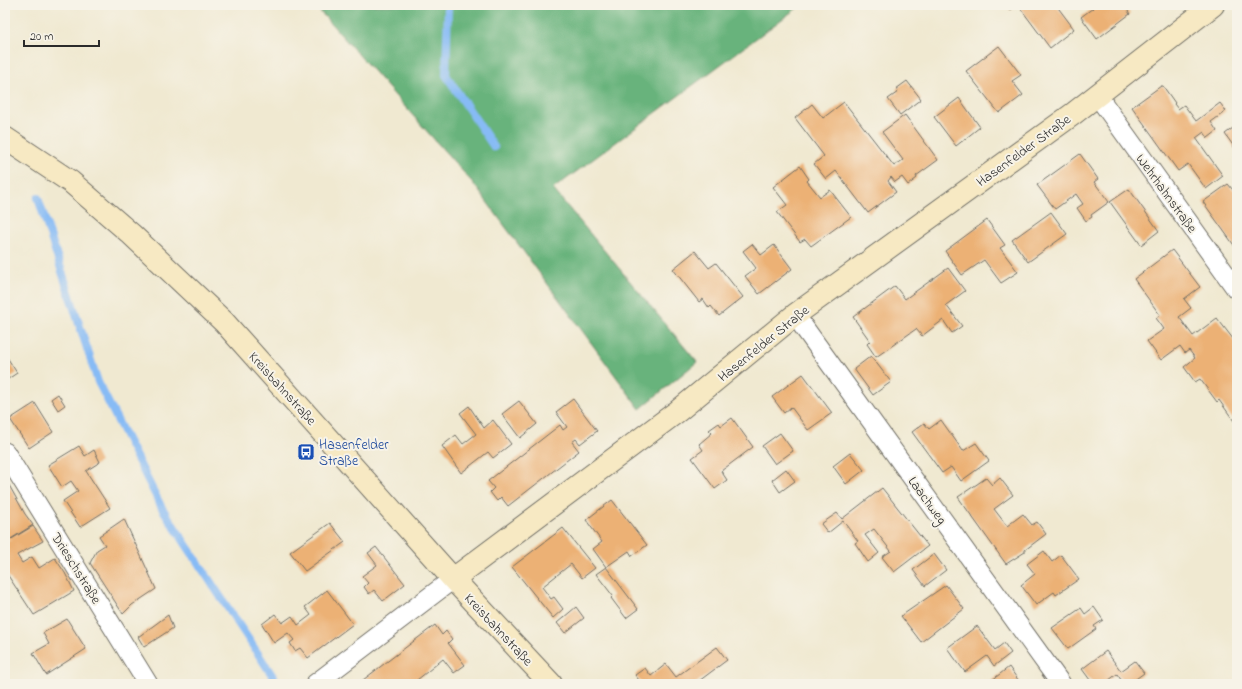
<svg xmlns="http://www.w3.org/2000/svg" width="1242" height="689" font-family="'Indie Flower',sans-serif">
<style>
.forest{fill:#68b37b;stroke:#4a6f53}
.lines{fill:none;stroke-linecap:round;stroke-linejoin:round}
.stream{stroke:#87bbf5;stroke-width:8}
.building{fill:#ecb175}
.street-casing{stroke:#706e65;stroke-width:21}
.secondary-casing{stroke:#706e65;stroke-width:24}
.street{stroke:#fff;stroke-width:19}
.secondary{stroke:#f7e9c3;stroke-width:22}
.labels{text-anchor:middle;stroke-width:4;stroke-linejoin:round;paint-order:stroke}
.street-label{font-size:14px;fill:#2b2b2b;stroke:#f7f3e8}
.transit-label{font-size:14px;fill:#164399;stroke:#f7f3e8;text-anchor:start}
</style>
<rect width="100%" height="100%" fill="#f7f3e8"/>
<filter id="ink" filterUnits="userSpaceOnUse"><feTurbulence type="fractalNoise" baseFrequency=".025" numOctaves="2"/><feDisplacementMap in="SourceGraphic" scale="8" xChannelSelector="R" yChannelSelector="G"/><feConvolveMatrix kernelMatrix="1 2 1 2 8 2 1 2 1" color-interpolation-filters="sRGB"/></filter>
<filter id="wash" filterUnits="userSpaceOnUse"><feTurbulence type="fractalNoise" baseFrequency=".012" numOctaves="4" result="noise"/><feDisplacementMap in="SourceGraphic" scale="16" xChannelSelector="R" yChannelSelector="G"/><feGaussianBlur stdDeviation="0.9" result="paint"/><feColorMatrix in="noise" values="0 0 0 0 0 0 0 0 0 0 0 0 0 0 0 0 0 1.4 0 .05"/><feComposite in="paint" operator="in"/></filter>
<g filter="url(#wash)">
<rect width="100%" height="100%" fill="#f0e9d1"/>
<path class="forest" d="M320,5h481l-248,184 144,173 -57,47 -167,-226 -155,-174z"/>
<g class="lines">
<path class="stream" d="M448,5l-2,70 48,72
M38,198l60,184 64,126 116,176"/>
</g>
<g id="blocks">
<path class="building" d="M1006,5h11l-7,5z
M1018,5h38l18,24 -24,19z
M1091,5h33l6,9 -33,25 -16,-22 12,-9z
M999,46l22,29 -9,6 11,14 -24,18 -33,-42z
M907,81l14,18 -21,16 -12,-16 10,-7 -2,-3z
M1161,86h2l12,17 -1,1 4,5 6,-4 12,16 24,-18 6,8 -15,11 6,9 -9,7 -4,-6 -8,6 27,38 -17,13 -18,-25 -10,7 -46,-64z
M959,98l21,29 -24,19 -22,-29z
M844,102l50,64 9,-6 -21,-28 23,-17 33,45 -22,16 1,2 -9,7 -6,-8 -7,5 -4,-5 -3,4 8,11 -28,21 -32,-42 -10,8 -12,-15 10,-8 -29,-38 17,-14 11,14z
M1237,125v26l-12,-17z
M1080,154l18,25 -4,3 15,20 -18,13 1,2 -6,4 -9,-13 6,-4 -7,-10 -21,15 -18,-24z
M800,166l9,13 -2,2 13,16 10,-7 21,27 -40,29 -6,-7 -5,3 -23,-30 10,-7 -14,-18z
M1228,184l5,6 4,-3v61h-1l-33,-46z
M1129,189l30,42 -18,14 -31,-43z
M1051,212l16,22 -39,28 -16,-22z
M987,220l18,25 -5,3 18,24 -17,11 -17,-23 -22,15 -17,-24z
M752,244l9,11 13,-10 18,24 -33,25 -14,-18 11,-8 -13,-17z
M1172,250l28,37 -16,12 7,9 -12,9 14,19 24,-18 20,26v27l-1,1 1,2v45l-3,2 -15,-21 -2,2 -17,-23 -5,3 -11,-15 11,-9 -6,-8 -4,3 -5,-7 -19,14 -14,-19 17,-12 -8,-11 4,-3 -26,-36z
M695,251l14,17 7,-5 27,34 -24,19 -8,-10 -2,2 -6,-9 -4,3 -26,-33z
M948,268l17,23 -19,14 16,21 -10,7 -9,-13 -21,16 -6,-7 -40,28 -9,-13 3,-3 -17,-24 42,-31 10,13z
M5,354l12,19 -12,8z
M871,356l20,26 -18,13 -19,-26z
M803,374l29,39 -24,17 -17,-23 -7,6 -12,-16z
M58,394l7,11 -7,5 -7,-11z
M573,399l24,32 -17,13 -4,-5 -4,3 7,9 -71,55 -7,-9 -4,4 -7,-9 4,-4 -6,-7 72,-56 3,5 4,-3 -11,-15z
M519,401l18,23 -17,14 -18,-24z
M35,403l18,29 -24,16 -19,-29z
M469,406l15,22 9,-8 18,24 -18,14 -5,-6 -27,21 -19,-27 14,-11 7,9 13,-10 -16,-21z
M732,418l21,29 -32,24 6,9 -12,9 -23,-31 11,-8 -4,-6 13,-11 -3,-3 10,-7 2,3z
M941,420l22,31 13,-8 13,18 -28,20 -10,-14 -9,6 -30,-41 12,-9 5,6z
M780,433l13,18 -18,13 -13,-18z
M79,446l6,10 9,-6 6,12 -14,9 24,37 -30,19 -17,-26 15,-10 -7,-10 -9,6 -14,-22z
M850,453l14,17 -18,14 -13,-18z
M786,469l9,12 -15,11 -8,-12z
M5,478l20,36 8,11 -24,15 -4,-6z
M986,478l6,7 8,-7 13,17 -19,14 13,17 16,-12 9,11 5,-3 9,12 -21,16v2l-19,12 -48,-67z
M882,488l46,58 -34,26 -12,-15 9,-6 -17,-22 -9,6 14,18 -11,9 -13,-19 3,-2 -15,-20 -15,12 -7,-9 16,-11 5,6z
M612,500l35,45 -15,11 -3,-5 -23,16 -13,-18 9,-7 -16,-22z
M124,519l32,70 -24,16 -9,9 -33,-51 7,-13 8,-5 -6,-9z
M330,523l15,19 -40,29 -15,-19z
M33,526l10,15 -26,14 3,5 2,3 10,-6 7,11 16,-10 10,15 9,18 -40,24 -29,-44v-28z
M563,528l32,40 -13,10 -11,-14 -29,23 9,12 3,-2 9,12 -10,9 -41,-51z
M376,547l29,37 -22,17 -9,-11 -5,4 -5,-7 4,-4 -6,-7 15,-11 -9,-12z
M1044,551l8,11 9,-7 18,24 -23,16 -2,-3 -18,13 -15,-20 14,-11 -8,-10z
M934,554l12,16 -21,16 -12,-16z
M606,567l32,42 -12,9 -15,-20 2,-2 -17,-22z
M946,585l18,24 -43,33 -20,-26z
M327,590l26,34 -45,34 -8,-10 -5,3 -5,-8 4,-3 -6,-7 -14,10 -12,-19 13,-10 7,9 10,-7 6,9 13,-10 -6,-8z
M576,607l8,11 -19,15 -8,-10z
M1094,607l9,13 -9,6 2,3 -28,20 -16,-21 29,-20 4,6z
M168,615l5,13 -29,19 -6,-10z
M67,619l19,30 -40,26 -13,-22 16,-9 -6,-11z
M435,625l7,10 4,-4 6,8 -4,4 17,22 -11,8 -11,-14 -26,21 3,4h-54l-3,-4z
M977,626l18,24 9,-7 7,10 -17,13 -7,-10 -22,16 -18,-24z
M717,647l10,13 -32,24h-53l-7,-9 10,-7 6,8 15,-12 10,13z
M1106,651l15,20 14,-10 9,12 -15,11h-5l-7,-10 -13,10h-11l-11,-15z
M1009,667l12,17h-34z"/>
</g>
</g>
<g filter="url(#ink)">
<use href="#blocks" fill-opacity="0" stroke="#706e65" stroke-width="1"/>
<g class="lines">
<g class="street-casing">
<path id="street" d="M1097,95l140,195
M795,315l266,369
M5,452l143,232
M315,684l138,-105"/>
</g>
<g class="secondary-casing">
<path id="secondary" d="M5,138l66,44 60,52 93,88 229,257 98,105
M453,579l225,-168 117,-96 278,-201 140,-109"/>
</g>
<use href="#street" class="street"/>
<use href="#secondary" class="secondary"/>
</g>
</g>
<defs>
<g id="bus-square" transform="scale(0.9)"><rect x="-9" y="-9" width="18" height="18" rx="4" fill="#1a4fb4" stroke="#f7f3e8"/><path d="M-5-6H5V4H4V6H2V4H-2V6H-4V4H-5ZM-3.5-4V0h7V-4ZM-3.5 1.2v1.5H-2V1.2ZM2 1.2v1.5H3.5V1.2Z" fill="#fff"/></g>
</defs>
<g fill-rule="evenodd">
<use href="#bus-square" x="306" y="452"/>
</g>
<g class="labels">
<g class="street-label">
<text transform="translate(1023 150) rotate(-36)" y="5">Hasenfelder Straße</text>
<text transform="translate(1167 193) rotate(54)" y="5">Wehrhahnstraße</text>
<text transform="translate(763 343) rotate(-39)" y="5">Hasenfelder Straße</text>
<text transform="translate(283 388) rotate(48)" y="5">Kreisbahnstraße</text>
<text transform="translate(928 500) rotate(54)" y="5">Laachweg</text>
<text transform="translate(77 568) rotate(58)" y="5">Drieschstraße</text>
<text transform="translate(499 629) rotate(47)" y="5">Kreisbahnstraße</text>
</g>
<g class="transit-label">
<text x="319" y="449">Hasenfelder<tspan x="319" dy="16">Straße</tspan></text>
</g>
</g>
<rect width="1242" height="689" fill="none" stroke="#f7f3e8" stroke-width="20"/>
<path d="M24 40v6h75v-6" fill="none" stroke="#2b2b2b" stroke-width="2"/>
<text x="30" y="40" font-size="12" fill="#2b2b2b" stroke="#f7f3e8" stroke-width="3" paint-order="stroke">20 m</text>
</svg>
